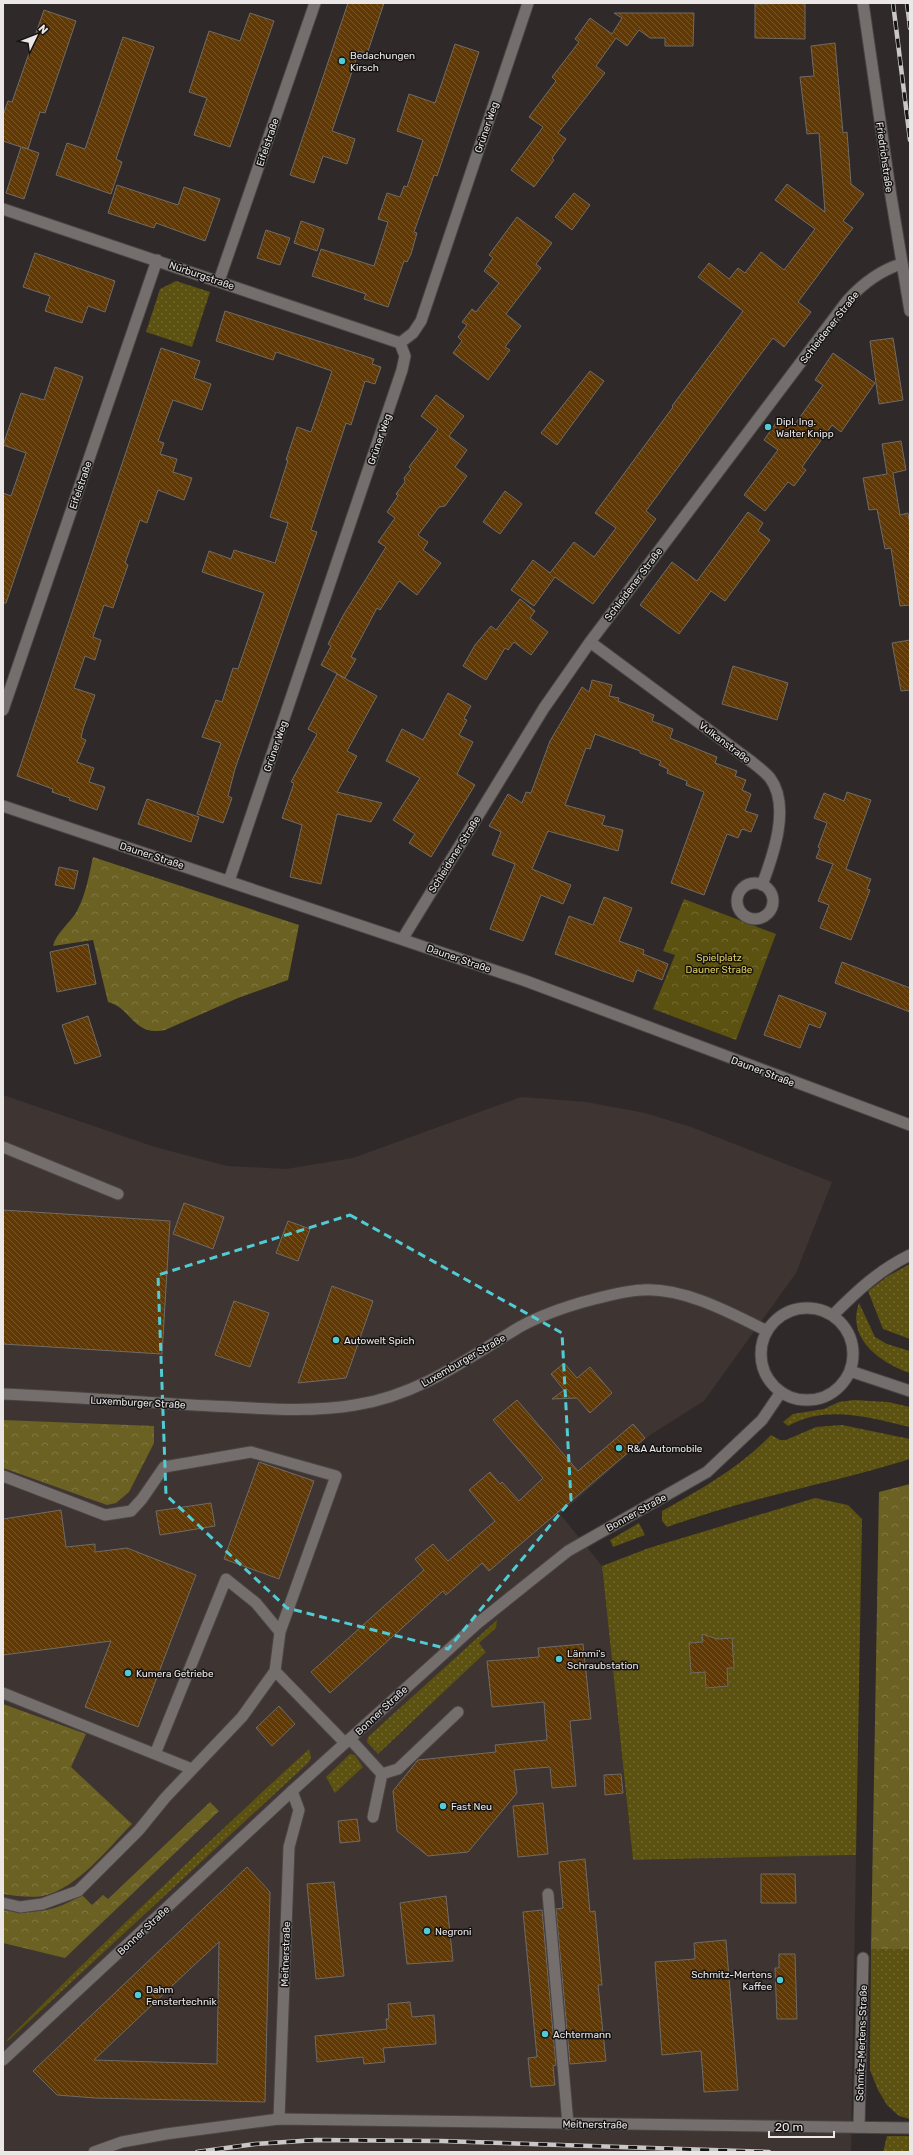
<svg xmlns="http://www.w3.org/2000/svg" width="913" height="2155" font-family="Rubik,sans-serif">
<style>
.built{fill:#3e3431}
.grass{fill:url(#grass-dots)}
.forest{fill:url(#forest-crowns)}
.park{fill:url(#park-crowns)}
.building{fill:url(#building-back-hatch);stroke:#6e6b67;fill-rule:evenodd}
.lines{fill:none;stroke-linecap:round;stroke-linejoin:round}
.service-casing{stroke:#4a4545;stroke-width:13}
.minor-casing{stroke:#4a4545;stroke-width:13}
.tertiary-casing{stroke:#4a4545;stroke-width:13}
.secondary-casing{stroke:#4a4545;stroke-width:13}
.service{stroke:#746e6d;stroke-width:11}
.minor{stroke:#746e6d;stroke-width:11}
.tertiary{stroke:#746e6d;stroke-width:11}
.secondary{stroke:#746e6d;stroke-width:11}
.rail-casing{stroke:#cac7c6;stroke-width:4.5}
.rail{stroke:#151313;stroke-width:3;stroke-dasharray:9;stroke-linecap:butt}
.marked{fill:none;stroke:#51ccd5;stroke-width:3;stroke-dasharray:8 5;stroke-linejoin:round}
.poi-dot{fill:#51ccd5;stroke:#151313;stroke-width:1.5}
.labels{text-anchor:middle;stroke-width:3;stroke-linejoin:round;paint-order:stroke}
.poi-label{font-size:10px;fill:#eae7e6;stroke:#151313;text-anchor:start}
.street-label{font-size:10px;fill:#eae7e6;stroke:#151313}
.park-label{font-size:10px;fill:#decc5b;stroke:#151313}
</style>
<defs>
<pattern id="grass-dots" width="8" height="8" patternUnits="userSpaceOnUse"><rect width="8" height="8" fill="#5b5111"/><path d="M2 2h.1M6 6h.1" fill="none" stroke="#736a34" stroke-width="1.8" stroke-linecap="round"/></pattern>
<pattern id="forest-crowns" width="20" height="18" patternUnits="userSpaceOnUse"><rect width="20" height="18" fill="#6b6123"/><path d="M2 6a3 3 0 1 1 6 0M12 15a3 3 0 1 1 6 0" fill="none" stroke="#807843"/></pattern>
<pattern id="park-crowns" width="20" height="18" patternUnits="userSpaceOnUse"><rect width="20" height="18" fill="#5b5111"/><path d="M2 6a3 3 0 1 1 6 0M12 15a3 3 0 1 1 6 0" fill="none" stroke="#736a34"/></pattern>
<pattern id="building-back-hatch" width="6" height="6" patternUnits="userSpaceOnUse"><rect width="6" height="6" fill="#613904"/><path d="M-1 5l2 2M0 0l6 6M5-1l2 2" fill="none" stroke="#785629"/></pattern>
</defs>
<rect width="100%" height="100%" fill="#2f2a29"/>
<path class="built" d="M3,1095l152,52 72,19 59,3 67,-11 168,-61 65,5 59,11 46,14 141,55 -36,91 -92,128 -54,34 -90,79 42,52 31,294 223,-5 -5,297h-848z"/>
<path class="grass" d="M176,281l34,11 -18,55 -46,-15 14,-43z
M910,1264v75l-27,-10 -15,-38 20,-15z
M859,1303l16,34 12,7 23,7v22c-29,-10 -64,-34 -51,-70z
M854,1400l34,2 22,5v20c-40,-9 -83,-23 -122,-1l-5,-4 10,-8 31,-5 15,-7z
M842,1425l68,14v20c-80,25 -164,39 -243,68l-5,-6v-10c39,-22 77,-43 109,-76l9,5h6l30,-13z
M815,1498l33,7 14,14 -6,336 -223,5 -31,-294 47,-18z
M639,1523l6,12 -32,12 -3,-7z
M497,1620l-1,8 -17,15 7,9 -108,102 -11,-12 1,-5z
M309,1749l2,8 -2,5 -300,278 -3,1c99,-100 199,-197 303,-292z
M350,1754l5,1 8,12 -28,26 -9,-16z
M871,1949h39v170l-11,-3 -12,-11 -9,-15 -8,-20z
M887,2136h23v16h-27z"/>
<path class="forest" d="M93,857l206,68 -11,55 -50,18 -73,32c-32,7 -33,-22 -57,-28l-15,-62 -40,6c3,-13 17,-23 24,-35 9,-17 12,-36 16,-54z
M3,1420l151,6v17l-25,49 -13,11 -9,2 -104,-37z
M910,1484v465h-39l8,-457z
M3,1704l83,30 -15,33 61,57c-25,25 -54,64 -89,72 -14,2 -27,0 -40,-2z
M210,1802l9,9 -154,147 -62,-15v-33c32,4 51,2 79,-15l10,10 11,-10 5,4z"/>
<path class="park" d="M684,899l92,35 -40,106 -83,-31 22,-54 -12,-4z"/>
<path class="building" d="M348,3h36l-17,51 -8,-3 -27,80 23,8 -8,25 -24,-8 -9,27 -24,-8z
M805,3v36l-50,-1v-34z
M44,10l32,11 -31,92 -5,-1 -12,37 -6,-2 17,6 -15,46 -18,-6 15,-46 -18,-6v-26l5,-14 4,1z
M250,13l24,8 -44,126 -36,-12 13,-37 -18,-6 20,-61 31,10z
M614,13h80l-1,33h-28v-8h-15l-11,-8 -12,16 -11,-8 -20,28 9,7 -47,60 8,6 -14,19 2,2 -20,27 -23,-17 32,-43 -14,-10 27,-36 -4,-4 27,-35 -4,-3 15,-21 22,16 10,-16z
M123,37l31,10 -38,112 6,3 -11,32 -55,-19 11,-32 18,6z
M835,43l8,90 4,-1 4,52 13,10 -21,27 10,7 -55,74 13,10 -27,35 -11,-9 -33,44 -94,129 10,8 -63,85 -38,-27 -21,29 -23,-16 22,-30 17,13 24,-31 20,15 22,-29 -21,-15 78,-106 -1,-1 71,-95 -45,-34 11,-14 20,16 9,-11 7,5 16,-21 23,18 31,-41 -40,-29 12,-16 38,28 -6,-79 -12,1 -7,-57 14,-1 -3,-30z
M455,44l24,8 -42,124 -3,-1 -20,57 3,1 -6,21 -4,8 -3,-1 -16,46 -24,-8 2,-5 -54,-18 9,-27 53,17 14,-44 -10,-3 9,-26 13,4 4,-11 3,1 16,-47 -26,-9 12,-37 26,9z
M117,185l61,20 6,-18 36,12 -15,42 -49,-18 -2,5 -46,-15z
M574,193l16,12 -18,25 -17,-13z
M517,217l35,26 -16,21 5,4 -35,46 15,12 -16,21 5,3 -22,30 -35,-27 9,-12 -4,-4 9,-12 -5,-3 10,-13 4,3 23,-29 -15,-12 9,-13 -4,-3z
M301,221l23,8 -7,22 -23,-8z
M266,230l24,8 -10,27 -23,-7z
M35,253l80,28 -10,31 -17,-6 -6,17 -37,-12 5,-15 -27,-9z
M225,311l149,48 -2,5 9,3 -6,17 -10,-3 -14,44 -5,-2 -35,107 6,2 -82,237 -7,27 4,2 -9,25 -26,-9 24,-71 -19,-6 14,-37 6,2 11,-34 5,1 26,-76 -62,-21 7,-21 22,8 3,-9 41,13 13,-40 -18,-6 18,-57h-2l11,-33 14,5 21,-61 -56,-19 -3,8 -57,-19z
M893,338l10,62 -24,4 -9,-63z
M161,348l39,13 -6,17 17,6 -9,26 -29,-10 -15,41 6,2 -4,11 17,5 -4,13 19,6 -8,22 -26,-10 -11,33 -7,-3 -15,43 3,2 -15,43 -9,-3 -11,32 8,3 -6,20 -10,-4 -11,32 21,7 -12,34 -2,9 5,2 -9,22 17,6 -5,14 16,5 -8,23 -28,-10 1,-2 -18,-6 1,-3 -36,-13z
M833,353l42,30 -34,49 -9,-7 -30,42 4,3 -12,16 -6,-4 -23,29 -21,-16 34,-45 -14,-10 16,-23 10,7 2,-3 3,3 28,-39 -8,-5z
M55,367l28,10 -77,226h-3v-110l8,3 15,-43 -23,-8 18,-52 23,7z
M590,371l14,10 -47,64 -16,-12z
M436,395l28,21 -15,20 18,14 -12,17 12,9 -22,30 -6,1 -21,28 10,7 -5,8 18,13 -24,32 -18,-14 -19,29 -3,-2 -26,49 5,2 -11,19 -24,-13 10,-19 -3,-2 16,-30 42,-67 -8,-5 17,-24 -8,-6 11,-16 -2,-2 9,-12 -1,-4 7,-9 -2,-2 29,-38 -17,-13z
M901,441l5,29 -13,3 7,42 8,-2 2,13v79l-10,1 -9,-58 -6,1 -8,-40 -8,1 -6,-32 24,-4 -5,-30z
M505,491l17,13 -22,30 -17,-12z
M748,512l15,11 -5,8 12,9 -45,61 -14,-10 -32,43 -39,-29 32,-43 25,19z
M520,599l15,12 -5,7 18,14 -17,23 -17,-13 -6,8 -3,-2 -19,32 -23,-14 12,-21 16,-19 5,4z
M910,640v50l-9,1 -9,-48z
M733,666l55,17 -11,37 -55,-16z
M337,674l40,22 -30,55 10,5 -20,36 45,11 -11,19 -34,-8 -16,70 -31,-7 12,-52 -20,-7 12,-35 -3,-1 26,-48 -9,-5z
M592,680l20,5 -3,11 10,2 -1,3 36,14 -2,6 21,8 -3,9 47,19 -2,6 22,8 -2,5 11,4 -4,10 9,4 -6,17 13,4 -7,17 -9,-3 -4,9 -11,-4 -23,61 -33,-12 33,-91 -18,-7 1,-4 -20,-8 1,-4 -9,-4 2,-4 -21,-8v-2l-45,-17 -5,15 -4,-1 -21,57 40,11 -3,9 21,5 -5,21 -70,-20 -16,38 39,16 -8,19 -22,-9 -18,46 -33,-12 25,-65 -23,-9 9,-23 -12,-6 19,-32 14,9 4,-11 5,1 19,-52 32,-54 7,5z
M448,693l23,13 -7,13 3,1 -8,15 14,7 -16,32 18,11 -44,72 -22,-14 6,-9 -22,-14 27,-42 -34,-17 16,-32 21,11z
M847,792l24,8 -25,69 25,10 -4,10 3,1 -19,50 -31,-12 9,-23 -11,-4 15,-37 -17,-6 4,-10 -2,-1 9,-24 -13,-5 10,-25 20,8z
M147,799l52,18 -8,25 -53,-18z
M59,867l19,4 -4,18 -19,-4z
M604,897l28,11 -13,33 25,9 -1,4 25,10 -6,16 -25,-10 -4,12 -78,-28 14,-38 24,9z
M88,944l8,40 -39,8 -7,-40z
M842,962l68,26v24l-75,-29z
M779,995l47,18 -6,15 -11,-4 -9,24 -36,-13z
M88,1016l13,40 -26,8 -13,-39z
M184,1203l40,14 -11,32 -40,-15z
M3,1210l167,11 -8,133 -159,-10z
M288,1221l22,8 -12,32 -22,-8z
M332,1286l41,15 -27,77 -48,5z
M234,1301l35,12 -19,54 -35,-12z
M564,1363l13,15 13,-11 22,26 -22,20 -13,-15 -25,1 12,-9 -13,-16z
M517,1400l61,71 55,-47 12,14 -156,133 -7,-8 -36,32 -3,-4 -113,102 -19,-21 113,-102 -9,-11 18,-15 15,17 47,-40 -26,-31 21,-18 10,12 2,-2 17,19 24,-23 -50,-58z
M259,1462l55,19 -35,98 -55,-20z
M211,1503l4,23 -55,9 -4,-24z
M61,1510l5,37 29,-3v8l32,-4 69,27 -58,152 -53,-20 26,-66 -108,14v-136z
M702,1634l15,5 15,-1 2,30h-7l1,18 -22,2 -1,-16 -14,1 -2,-30 14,-1z
M583,1644l8,75 -21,2 6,65 -24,2 -2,-21 -36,3 3,23 -49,59 -40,4 -31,-25 -4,-40 25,-31 78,-8 -1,-7 52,-5 -3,-38 -52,5 -5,-46 52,-4 -1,-9z
M279,1706l16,18 -23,22 -16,-18z
M621,1774l2,19 -18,2 -1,-20z
M543,1803l5,51 -30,3 -5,-51z
M357,1819l3,22 -20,2 -2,-22z
M585,1859l5,53 5,-1 7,74h-4l8,76 -36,3 -14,-155 7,-1 -4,-46z
M247,1867l23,25 -5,210 -170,-4 -38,-3 -24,-24zM219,1942l-2,122 -123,-4 96,-91z
M761,1874h34l1,29h-35z
M334,1882l10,94 -28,3 -9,-95z
M446,1896l7,65 -46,3 -7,-61z
M542,1910l14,155 -3,1 2,19 -24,2 -3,-29 9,-1 -14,-145z
M726,1940l12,150 -34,2 -3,-41 -39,4 -7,-93 40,-3 -1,-16z
M779,1954h16l2,65h-20l-2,-51h4z
M410,2002l2,15 22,-2 2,29 -53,4 2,14 -21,2 -1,-7 -46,5 -2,-26 72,-7 -1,-10h3l-1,-15z"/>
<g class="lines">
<g class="service-casing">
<path id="service" d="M3,1147l115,47
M3,1476l102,39 26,-4 11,-12 22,-32 87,-15 85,24 -56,156 -5,39 70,72
M3,1693l189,76
M350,1739l32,35 16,-5 60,-57
M155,1754l71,-175 30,24 24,29
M373,1817l9,-43
M548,1894l20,230
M3,1903l17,4 22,-3 36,-13 61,-61 26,-32 77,-81 33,-46
M279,2119l10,-272 10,-37 -7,-19
M859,2127l4,-169"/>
</g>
<g class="minor-casing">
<path id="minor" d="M863,3l28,193 19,115
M3,209l397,134
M219,281l96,-278
M400,343l13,-10 8,-12 107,-318
M590,642l162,120c6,5 13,10 18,16 21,28 3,78 -8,107
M3,710l154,-450
M3,806l523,175 384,144
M229,881l173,-511 3,-14 -5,-13
M737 901a18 18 0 1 1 36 0a18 18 0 1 1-36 0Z
M403,938l141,-230 46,-66 257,-341c16,-18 32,-30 54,-37
M833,1315c24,-24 46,-45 77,-60
M94,2152l28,-10 44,-8 113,-15 631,9"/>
</g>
<g class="tertiary-casing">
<path id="tertiary" d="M3,2060l289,-269 186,-168 90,-72 139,-79 55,-52 19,-28"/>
</g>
<g class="secondary-casing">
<path id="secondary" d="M761 1354a46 46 0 1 1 92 0a46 46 0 1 1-92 0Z
M850,1371l60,20
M3,1394c69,3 139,8 208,12 47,2 97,7 144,-1 60,-9 108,-43 158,-74 22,-14 46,-22 70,-29 20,-5 39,-11 59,-12 41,-3 89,23 125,41"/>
</g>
<use href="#service" class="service"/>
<use href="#minor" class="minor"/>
<use href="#tertiary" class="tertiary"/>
<use href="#secondary" class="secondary"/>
<g class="rail-casing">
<path id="rail" d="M893,3l17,137
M907,3l3,25
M197,2152l58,-8 61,-4 125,1 328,11"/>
</g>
<use href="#rail" class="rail"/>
</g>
<path class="marked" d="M350,1215l212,118 9,167 -123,149 -161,-41 -121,-113 -8,-220z"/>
<g class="poi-dot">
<circle cx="342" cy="61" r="4"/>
<circle cx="768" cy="427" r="4"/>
<circle cx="336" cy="1340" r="4"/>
<circle cx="619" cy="1448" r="4"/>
<circle cx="559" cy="1659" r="4"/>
<circle cx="128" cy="1673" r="4"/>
<circle cx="443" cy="1806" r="4"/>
<circle cx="427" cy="1931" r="4"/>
<circle cx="780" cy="1980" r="4"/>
<circle cx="138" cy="1995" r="4"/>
<circle cx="545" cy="2034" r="4"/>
</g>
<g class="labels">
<g class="poi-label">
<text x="350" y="59">Bedachungen<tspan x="350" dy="12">Kirsch</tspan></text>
<text x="776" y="425">Dipl. Ing.<tspan x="776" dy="12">Walter Knipp</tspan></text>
<text x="344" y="1344">Autowelt Spich</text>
<text x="627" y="1452">R&amp;A Automobile</text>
<text x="567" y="1657">Lämmi's<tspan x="567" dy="12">Schraubstation</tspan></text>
<text x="136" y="1677">Kumera Getriebe</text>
<text x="451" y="1810">Fast Neu</text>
<text x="435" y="1935">Negroni</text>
<text x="772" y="1978" text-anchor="end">Schmitz-Mertens<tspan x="772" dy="12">Kaffee</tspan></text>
<text x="146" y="1993">Dahm<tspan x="146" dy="12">Fenstertechnik</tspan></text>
<text x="553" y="2038">Achtermann</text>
</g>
<g class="street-label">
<text transform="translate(486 127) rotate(-71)" y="4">Grüner Weg</text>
<text transform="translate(267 142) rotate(-71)" y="4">Eifelstraße</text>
<text transform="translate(885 157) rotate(82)" y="4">Friedrichstraße</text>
<text transform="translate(202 275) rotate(19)" y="4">Nürburgstraße</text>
<text transform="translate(829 327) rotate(-52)" y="4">Schleidener Straße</text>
<text transform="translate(379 439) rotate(-71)" y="4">Grüner Weg</text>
<text transform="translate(80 485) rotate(-71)" y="4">Eifelstraße</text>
<text transform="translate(633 584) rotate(-53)" y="4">Schleidener Straße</text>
<text transform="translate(725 742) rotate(37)" y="4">Vulkanstraße</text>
<text transform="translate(275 746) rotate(-71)" y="4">Grüner Weg</text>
<text transform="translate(454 854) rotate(-58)" y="4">Schleidener Straße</text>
<text transform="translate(152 855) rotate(18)" y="4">Dauner Straße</text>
<text transform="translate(459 958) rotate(19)" y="4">Dauner Straße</text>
<text transform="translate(763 1071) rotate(21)" y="4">Dauner Straße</text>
<text transform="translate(463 1360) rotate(-30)" y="4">Luxemburger Straße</text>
<text transform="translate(138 1402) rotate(3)" y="4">Luxemburger Straße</text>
<text transform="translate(636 1512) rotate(-29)" y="4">Bonner Straße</text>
<text transform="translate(381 1710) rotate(-43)" y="4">Bonner Straße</text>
<text transform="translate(143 1930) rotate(-43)" y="4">Bonner Straße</text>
<text transform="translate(285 1954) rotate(-88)" y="4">Meitnerstraße</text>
<text transform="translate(861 2043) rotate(-88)" y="4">Schmitz-Mertens-Straße</text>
<text transform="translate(595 2124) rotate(1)" y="4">Meitnerstraße</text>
</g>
<g class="park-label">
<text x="719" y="961">Spielplatz<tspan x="719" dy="12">Dauner Straße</tspan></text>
</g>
</g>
<rect width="913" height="2155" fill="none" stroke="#eae7e6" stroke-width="8"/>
<g transform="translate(36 36) rotate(47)" stroke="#151313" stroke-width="3" paint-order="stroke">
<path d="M0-3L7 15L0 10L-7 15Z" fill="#eae7e6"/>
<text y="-6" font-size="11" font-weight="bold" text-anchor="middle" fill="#eae7e6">N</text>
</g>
<path d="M769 2131v6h65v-6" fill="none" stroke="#eae7e6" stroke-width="2"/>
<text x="775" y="2131" font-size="12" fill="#eae7e6" stroke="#151313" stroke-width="3" paint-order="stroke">20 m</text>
</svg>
